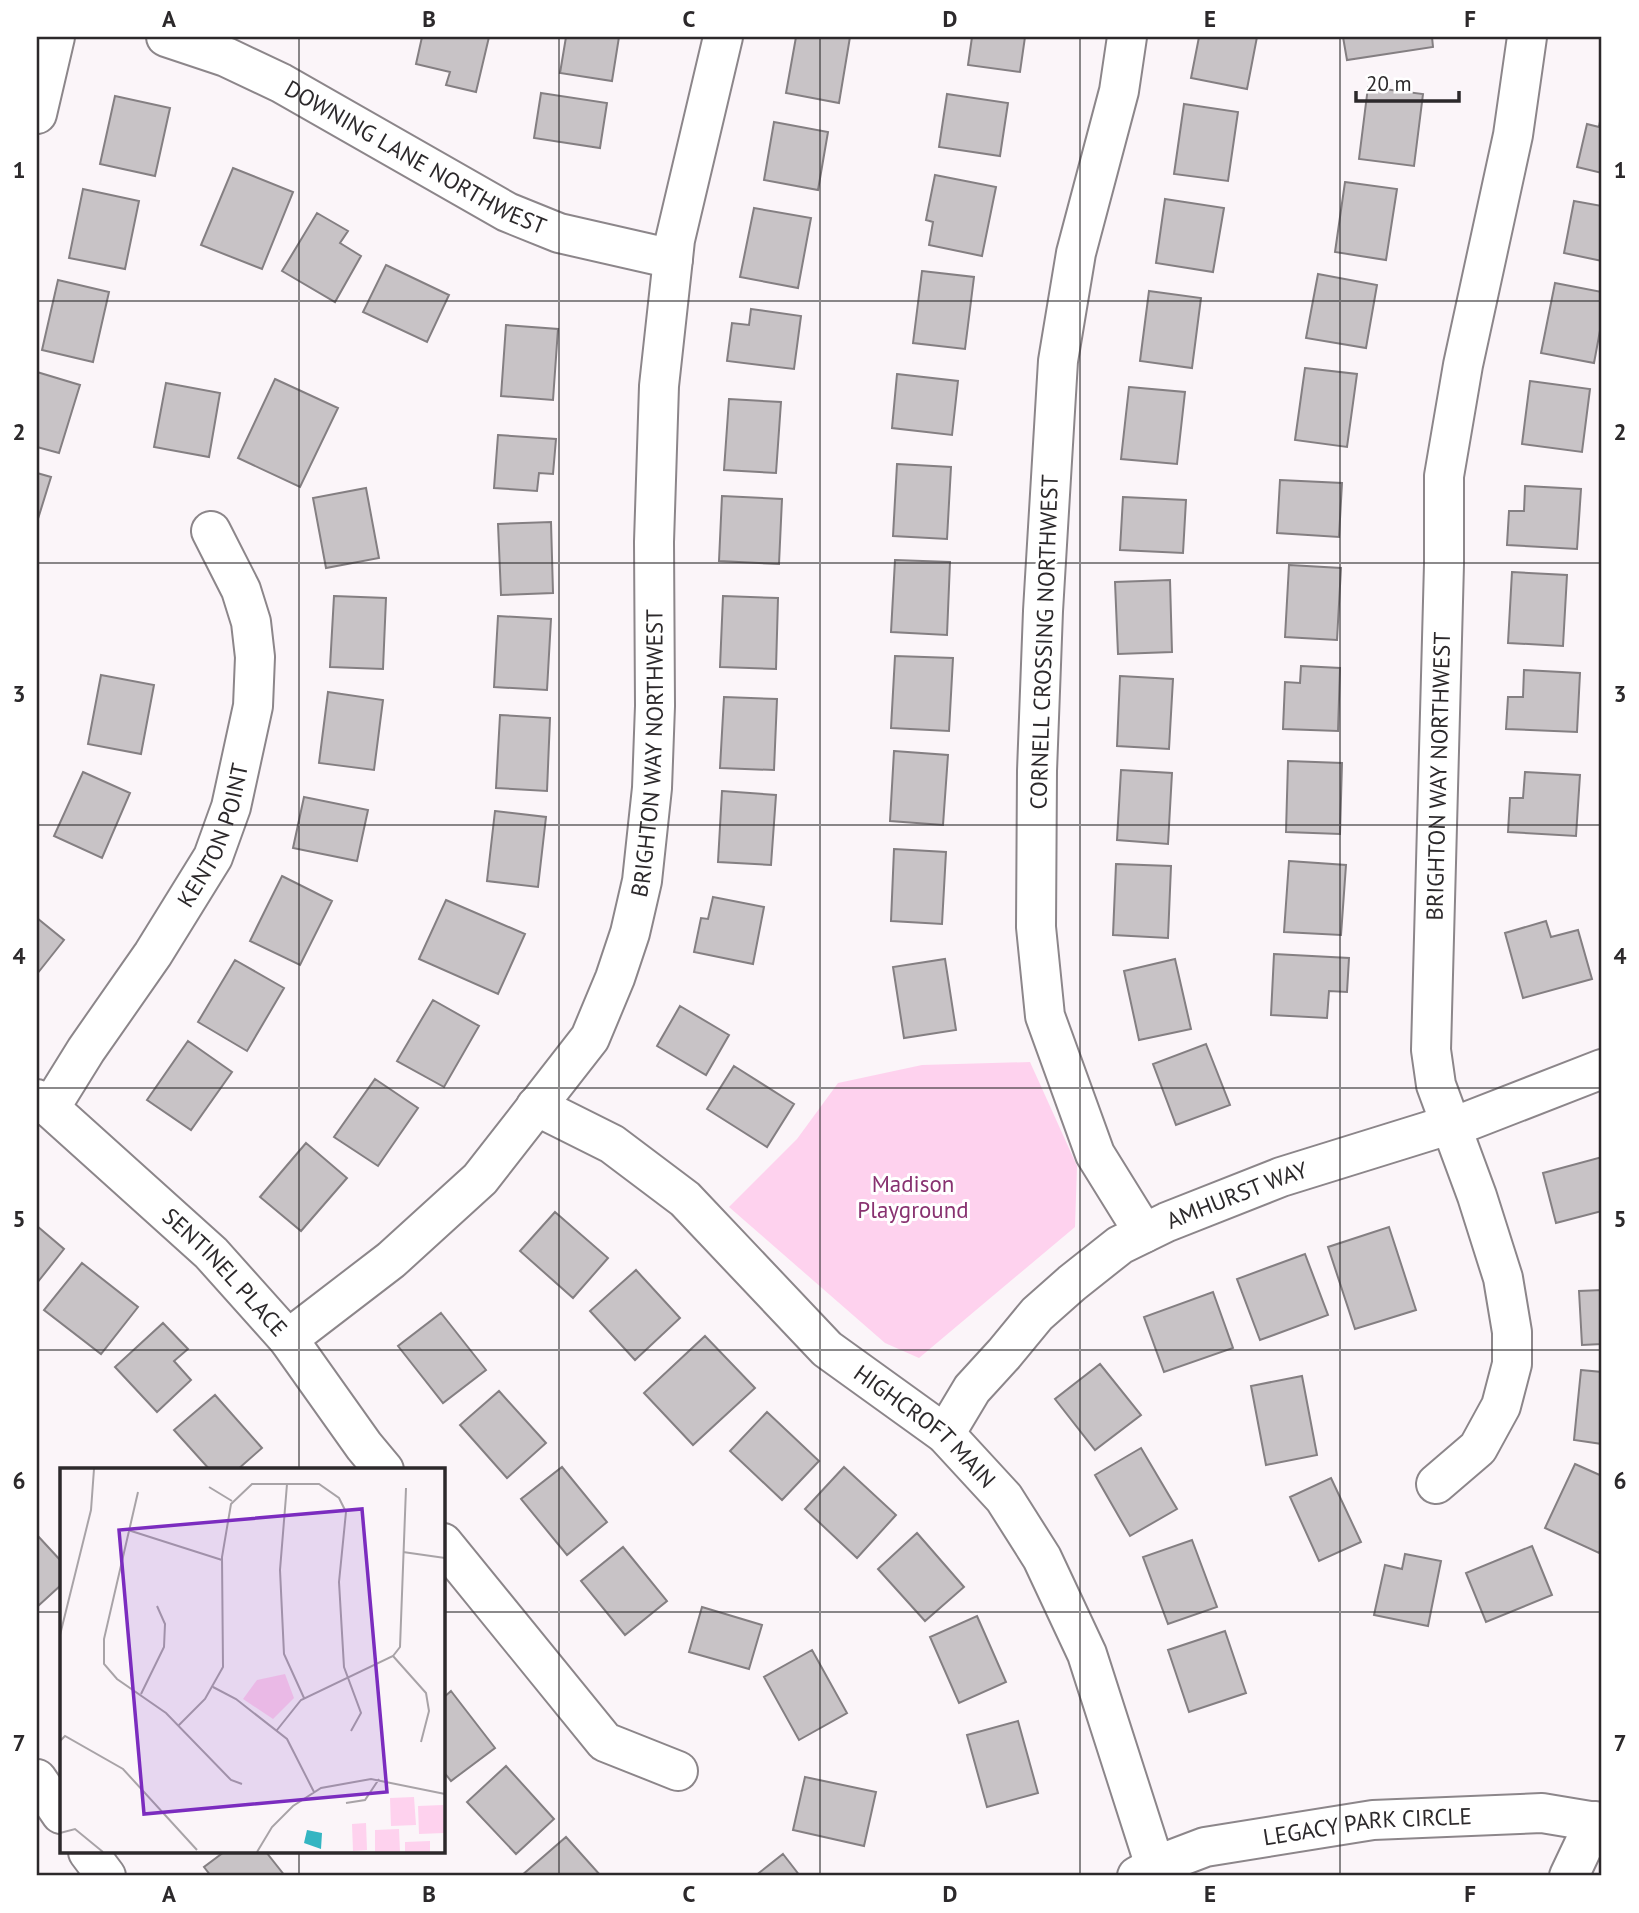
<svg xmlns="http://www.w3.org/2000/svg" width="1639" height="1913" font-family="'PT Sans',sans-serif">
<style>
.green{fill:#fed2ee}
.building{fill:#c8c3c6;stroke:#847f82;stroke-width:2}
.lines{fill:none;stroke-linecap:round;stroke-linejoin:round}
.minor-casing{stroke:#8c868a;stroke-width:42}
.minor{stroke:#fff;stroke-width:38}
.grid{fill:none;stroke:#2c292b;stroke-width:2;stroke-opacity:0.55}
.labels{text-anchor:middle;stroke-width:6;stroke-linejoin:round;paint-order:stroke}
.street-label{font-size:23px;fill:#2c292b;stroke:#fff}
.park-label{font-size:23px;fill:#883270;stroke:#fff}
.inset-road{fill:none;stroke:#a8a3a7;stroke-width:2}
.view{fill:#7b2cbf;fill-opacity:0.15;stroke:#7b2cbf;stroke-width:3.5}
.inset-edge{fill:none;stroke:#2c292b;stroke-width:3.5}
.neatline{fill:none;stroke:#2c292b;stroke-width:2.5}
.grid-label{font-size:23px;text-anchor:middle;font-weight:bold;fill:#2c292b}
</style>
<rect width="100%" height="100%" fill="#fbf5f9"/>
<path class="green" d="M1030,1062l47,104 -2,61 -156,131 -34,-15 -156,-136 68,-68 41,-56 84,-18z"/>
<path class="building" d="M422,37h67l-13,55 -30,-7 4,-13 -34,-8z
M566,37h53l-7,44 -52,-8z
M796,37h54l-11,66 -53,-10z
M972,37h53l-5,35 -52,-7z
M1199,37h58l-10,52 -56,-11z
M1343,37h89l1,10 -86,13z
M1368,87l55,7 -9,72 -55,-7z
M541,93l66,10 -7,45 -66,-10z
M947,94l61,9 -8,53 -61,-9z
M115,96l55,12 -15,68 -55,-12z
M1184,104l54,8 -10,69 -54,-7z
M1602,111v62l-25,-6 10,-43 12,3z
M774,122l54,10 -10,58 -54,-10z
M233,168l60,24 -31,77 -61,-24z
M935,175l61,12 -14,69 -53,-11 4,-23 -7,-2z
M1345,182l52,7 -11,71 -51,-8z
M83,189l56,12 -14,68 -56,-11z
M1165,199l59,9 -11,64 -57,-9z
M1574,201l28,5v55l-38,-8z
M754,208l57,10 -13,70 -58,-11z
M317,213l31,18 -8,12 21,13 -26,46 -53,-31z
M386,265l63,30 -22,47 -64,-30z
M922,271l52,6 -9,72 -52,-6z
M1318,274l59,11 -11,63 -60,-10z
M58,280l51,12 -16,70 -51,-12z
M1555,283l47,9v28l-8,43 -53,-10z
M1149,291l52,7 -9,70 -52,-7z
M751,309l50,7 -7,53 -67,-8 5,-38 17,2z
M506,325l52,4 -5,71 -52,-4z
M1305,368l52,6 -10,73 -52,-7z
M37,372l43,13 -21,68 -22,-6z
M897,374l61,7 -6,54 -60,-7z
M275,379l63,29 -38,79 -62,-29z
M1530,381l60,8 -8,63 -60,-8z
M166,383l54,10 -11,64 -55,-10z
M1129,387l56,5 -8,72 -56,-5z
M729,399l52,3 -5,71 -52,-3z
M498,435l58,4 -3,35 -14,-1 -2,18 -43,-3z
M897,464l54,3 -4,72 -54,-3z
M37,473l14,4 -14,45z
M1280,480l62,3 -3,54 -62,-4z
M1525,486l56,3 -4,60 -70,-4 2,-34h15z
M366,488l13,70 -53,10 -13,-70z
M722,496l60,3 -3,65 -60,-3z
M1123,497l63,3 -3,53 -63,-3z
M551,522l2,71 -52,2 -3,-71z
M895,560l55,2 -3,73 -56,-3z
M1289,565l52,3 -4,72 -52,-3z
M1512,572l55,3 -4,71 -55,-3z
M1170,580l2,72 -54,2 -3,-72z
M334,596l52,2 -3,71 -53,-2z
M723,596l55,2 -2,71 -56,-2z
M498,616l53,3 -4,71 -53,-3z
M895,656l58,2 -4,73 -58,-3z
M1301,666l39,2 -2,63 -55,-2 2,-47 15,1z
M1524,670l56,3 -3,59 -71,-3 2,-32h15z
M101,675l53,10 -13,69 -53,-10z
M1120,676l53,3 -4,70 -52,-3z
M328,692l55,8 -9,70 -55,-7z
M724,697l53,2 -3,71 -54,-2z
M500,715l50,3 -3,73 -51,-3z
M894,751l54,4 -5,70 -53,-4z
M1288,761l54,2 -2,71 -54,-2z
M1121,770l51,3 -4,71 -51,-4z
M83,772l47,21 -28,65 -48,-22z
M1525,772l55,3 -4,61 -68,-4 2,-34h13z
M722,791l54,4 -5,70 -53,-3z
M304,797l64,13 -11,51 -64,-13z
M495,811l51,6 -8,70 -51,-6z
M894,849l52,3 -4,72 -51,-3z
M1289,861l57,4 -5,70 -57,-3z
M1116,864l55,2 -3,72 -55,-3z
M282,876l50,25 -32,64 -50,-24z
M713,897l51,10 -11,57 -59,-12 7,-34 7,1z
M446,900l79,34 -27,60 -79,-35z
M37,918l27,22 -27,34z
M1546,921l5,16 27,-7 14,49 -69,19 -18,-65z
M1274,954l75,4 -2,34 -18,-1 -2,27 -56,-3z
M945,959l11,71 -52,8 -11,-71z
M1175,959l16,70 -52,11 -15,-69z
M235,960l49,28 -37,63 -49,-29z
M433,1000l46,26 -35,61 -47,-26z
M680,1006l49,29 -23,40 -49,-29z
M188,1041l44,31 -41,58 -44,-30z
M1206,1044l24,61 -54,20 -23,-61z
M734,1066l60,38 -27,43 -60,-38z
M375,1079l43,29 -40,58 -44,-29z
M306,1143l41,35 -46,53 -41,-34z
M1602,1157v54l-46,12 -13,-50z
M555,1212l53,46 -35,40 -53,-47z
M37,1226l27,23 -27,34z
M1389,1227l27,83 -61,19 -27,-82z
M1305,1254l23,61 -68,25 -23,-61z
M82,1263l56,44 -37,47 -57,-44z
M636,1270l44,48 -45,42 -45,-49z
M1602,1290v54l-20,1 -3,-54z
M1213,1292l20,56 -69,24 -20,-55z
M441,1313l45,57 -43,33 -45,-57z
M163,1323l25,26 -14,12 17,19 -34,32 -42,-45z
M705,1336l50,52 -62,57 -49,-52z
M1100,1364l41,51 -46,35 -40,-51z
M1581,1370l21,2v72l-28,-4z
M1302,1376l15,79 -51,10 -15,-79z
M499,1391l47,52 -39,35 -47,-53z
M215,1395l47,53 -25,22h-27l-36,-40z
M767,1412l52,49 -37,39 -52,-49z
M1141,1448l36,61 -47,27 -35,-61z
M1575,1464l27,12v69l-3,8 -54,-25z
M562,1467l45,55 -40,33 -46,-56z
M844,1467l52,48 -39,43 -52,-49z
M1331,1478l30,64 -42,19 -29,-64z
M917,1533l47,54 -39,34 -47,-52z
M37,1535l24,26v24l-24,22z
M1192,1540l25,67 -49,17 -25,-67z
M1532,1546l20,49 -66,27 -20,-49z
M623,1547l44,54 -42,34 -44,-54z
M1405,1554l36,7 -13,65 -54,-11 11,-50 17,4z
M702,1607l60,18 -13,44 -60,-17z
M977,1616l29,66 -47,21 -29,-66z
M1225,1631l21,62 -57,19 -21,-62z
M812,1650l35,63 -48,27 -35,-63z
M451,1691l44,57 -44,33 -8,-10v-73z
M1018,1721l20,72 -51,14 -20,-72z
M506,1766l48,53 -38,35 -49,-52z
M805,1777l71,15 -12,54 -71,-16z
M566,1837l35,39h-80z
M224,1852h42l19,24h-74l-7,-9z
M783,1854l17,22h-45z"/>
<g class="lines">
<g class="minor-casing">
<g id="minor">
<path id="s1" d="M166,37l60,20 55,26 226,129 52,21 114,26"/>
<path d="M1127,37l-8,54 -43,162 -18,108 -15,250 -6,160 -1,156 9,89 50,138 49,79"/>
<path d="M37,114l18,-77"/>
<path id="s2" d="M37,1099l13,9 161,145 77,86 76,107 20,24"/>
<path id="s3" d="M536,1106l76,38 73,55 142,150 118,85 59,64 38,60 45,96 68,212"/>
<path id="s4" d="M50,1108l36,-58 67,-96 60,-97 18,-50 22,-101 2,-49 -4,-35 -10,-32 -30,-59"/>
<path id="s5" d="M288,1339l103,-79 89,-81 110,-141 25,-60 15,-45 12,-52 10,-93 3,-82 -1,-164 5,-156 16,-146 48,-203"/>
<path id="s6" d="M945,1434l27,-45 32,-35 33,-40 35,-31 48,-38 47,-23 114,-45 161,-50h11l149,-58"/>
<path id="s7" d="M1436,1484l42,-36 23,-42 11,-42v-32l-9,-54 -26,-82 -41,-111 -5,-35 13,-486v-88l19,-111 50,-230 14,-98"/>
<path d="M443,1543l162,199 73,29"/>
<path d="M37,1779l24,35"/>
<path d="M88,1852l18,24"/>
<path id="s8" d="M1137,1876l18,-10 50,-19 168,-27 169,-7 60,10"/>
<path d="M1569,1876l26,-55"/>
</g>
</g>
<use href="#minor" class="minor"/>
</g>
<path class="grid" d="M299,37v1433M559,37v1839M820,37v1839M1080,37v1839M1340,37v1839M37,301h1565M37,563h1565M37,825h1565M37,1088h1565M37,1350h1565M37,1612h24M443,1612h1159M299,1852v24"/>
<g class="labels">
<g class="street-label">
<text dy="8" stroke="none"><textPath href="#s1" startOffset="278">DOWNING LANE NORTHWEST</textPath></text>
<text transform="translate(1044 642) rotate(-88)" y="8">CORNELL CROSSING NORTHWEST</text>
<text dy="8" stroke="none"><textPath href="#s5" startOffset="723">BRIGHTON WAY NORTHWEST</textPath></text>
<text dy="8" stroke="none"><textPath href="#s7" startOffset="747">BRIGHTON WAY NORTHWEST</textPath></text>
<text dy="8" stroke="none"><textPath href="#s4" startOffset="320">KENTON POINT</textPath></text>
<text dy="8" stroke="none"><textPath href="#s6" startOffset="387">AMHURST WAY</textPath></text>
<text dy="8" stroke="none"><textPath href="#s2" startOffset="256">SENTINEL PLACE</textPath></text>
<text dy="8" stroke="none"><textPath href="#s3" startOffset="508">HIGHCROFT MAIN</textPath></text>
<text dy="8" stroke="none"><textPath href="#s8" startOffset="238">LEGACY PARK CIRCLE</textPath></text>
</g>
<g class="park-label">
<text x="913" y="1192">Madison<tspan x="913" dy="26">Playground</tspan></text>
</g>
</g>
<g transform="translate(60 1468)">
<rect width="385" height="385" fill="#fbf5f9"/>
<path d="M225,206l9,24 -21,21 -30,-20 14,-19zM354,329l2,28 -25,1 -1,-28zM383,337l1,28 -25,1 -1,-28zM306,355l1,27 -14,1 -1,-27zM339,361l1,23h-25v-22zM370,373v11h-25v-10z" fill="#fed2ee"/>
<path d="M247,362l15,3 -1,16 -17,-6z" fill="#34b5c2"/>
<path class="inset-road" d="M227,16l-7,86 4,84 20,44M149,19l23,14M78,24l-34,147v25l13,15 49,34 65,67 11,4M68,62l94,30M343,84l42,6M0,167l31,-125 3,-41M333,188l33,37 3,18 -8,31M153,219l23,12 51,40 27,53M81,226l23,-47 1,-23 -8,-18M119,257l26,-26 18,-32 -1,-110 9,-53 21,-20h67l20,14 7,14 -7,70 5,85 17,46 -10,18M217,262l24,-30 92,-44 7,-9 6,-159M0,273l5,-5 58,33 74,81M286,335l19,-3 14,-21M0,365l15,-4 28,23M197,384l15,-25 21,-21 28,-18 50,-9 74,15"/>
<path class="view" d="M302,41l25,283 -243,22 -25,-284z"/>
<rect width="385" height="385" class="inset-edge"/>
</g>
<rect width="1639" height="1913" fill="none" stroke="#ffffff" stroke-width="77"/>
<path d="M1356 91v10h103v-10" fill="none" stroke="#2c292b" stroke-width="3.5"/>
<text x="1366" y="91" font-size="21" fill="#2c292b" stroke="#ffffff" stroke-width="5" paint-order="stroke">20 m</text>
<rect x="38" y="38" width="1562" height="1836" class="neatline"/>
<g class="grid-label">
<text x="169" y="27">A</text>
<text x="429" y="27">B</text>
<text x="689" y="27">C</text>
<text x="950" y="27">D</text>
<text x="1210" y="27">E</text>
<text x="1470" y="27">F</text>
<text x="19" y="178">1</text>
<text x="1620" y="178">1</text>
<text x="19" y="440">2</text>
<text x="1620" y="440">2</text>
<text x="19" y="702">3</text>
<text x="1620" y="702">3</text>
<text x="19" y="964">4</text>
<text x="1620" y="964">4</text>
<text x="19" y="1227">5</text>
<text x="1620" y="1227">5</text>
<text x="19" y="1489">6</text>
<text x="1620" y="1489">6</text>
<text x="19" y="1751">7</text>
<text x="1620" y="1751">7</text>
<text x="169" y="1902">A</text>
<text x="429" y="1902">B</text>
<text x="689" y="1902">C</text>
<text x="950" y="1902">D</text>
<text x="1210" y="1902">E</text>
<text x="1470" y="1902">F</text>
</g>
</svg>
